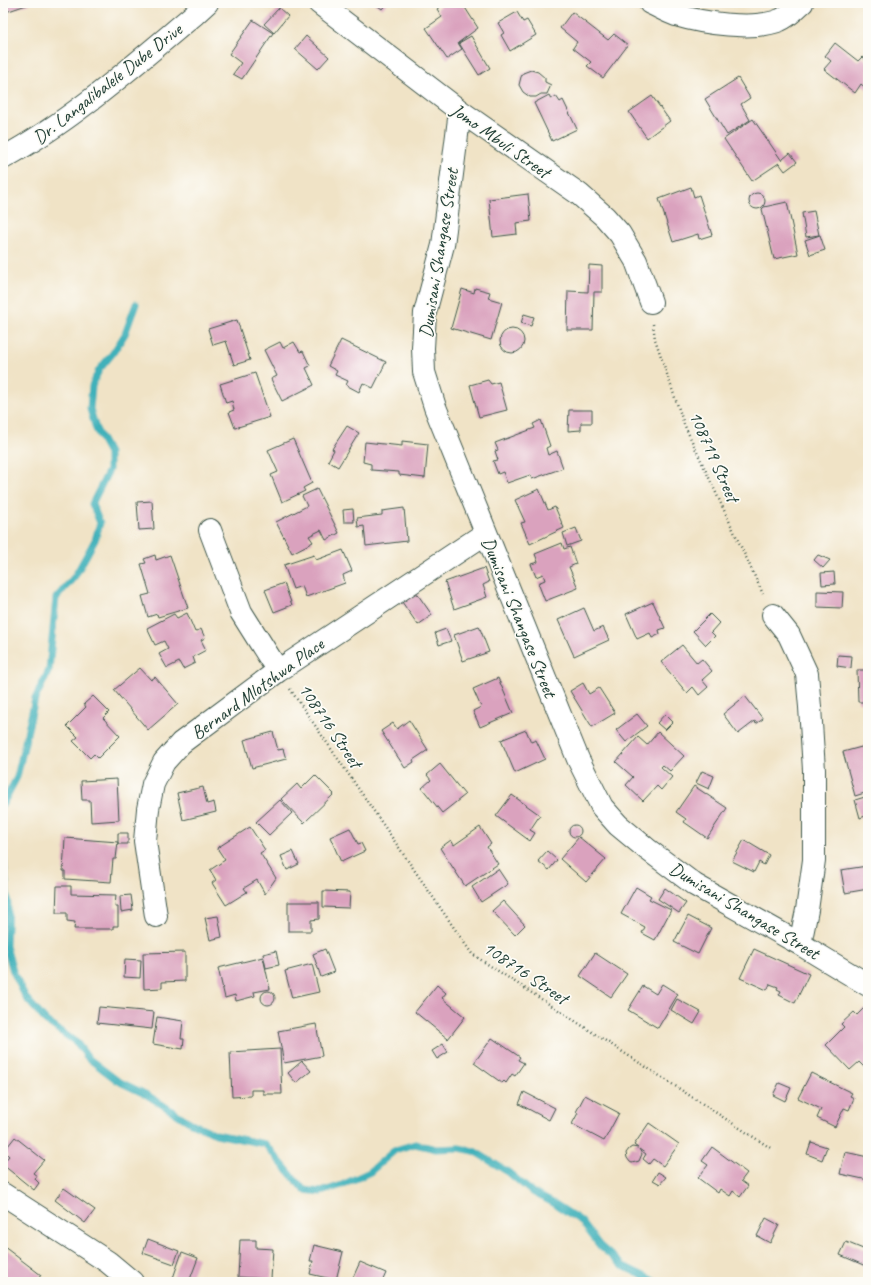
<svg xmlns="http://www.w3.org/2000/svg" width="871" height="1285" font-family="Caveat,sans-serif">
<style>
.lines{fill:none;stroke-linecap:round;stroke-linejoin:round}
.stream{stroke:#41b1ba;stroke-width:7}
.building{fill:#daa2be}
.minor-casing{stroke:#3e564a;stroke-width:24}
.path{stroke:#3e564a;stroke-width:2.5;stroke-dasharray:1 3;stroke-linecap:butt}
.minor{stroke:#fff;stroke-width:22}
.labels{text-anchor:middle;stroke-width:3.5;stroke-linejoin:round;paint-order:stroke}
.street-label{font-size:19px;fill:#1f3d34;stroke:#fdfcf7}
</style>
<rect width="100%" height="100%" fill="#fdfcf7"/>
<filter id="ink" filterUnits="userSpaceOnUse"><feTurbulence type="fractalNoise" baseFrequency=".025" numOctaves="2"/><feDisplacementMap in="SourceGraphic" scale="8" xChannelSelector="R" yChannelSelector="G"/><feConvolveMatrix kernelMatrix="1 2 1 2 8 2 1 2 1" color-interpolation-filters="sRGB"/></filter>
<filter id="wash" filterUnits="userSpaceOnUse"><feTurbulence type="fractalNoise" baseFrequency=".012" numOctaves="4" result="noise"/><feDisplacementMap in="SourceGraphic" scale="16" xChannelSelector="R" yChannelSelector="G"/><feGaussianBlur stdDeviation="0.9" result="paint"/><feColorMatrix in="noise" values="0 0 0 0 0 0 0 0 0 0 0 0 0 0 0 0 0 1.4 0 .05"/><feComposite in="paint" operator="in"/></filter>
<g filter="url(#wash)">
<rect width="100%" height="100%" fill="#f0e3c6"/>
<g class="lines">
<path class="stream" d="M3,804l14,-27 18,-78 14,-29 7,-72 19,-22 20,-36 5,-17 -8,-19 17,-34v-17l-13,-24 -6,-20 2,-23 7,-16 14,-17 12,-19 11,-30
M3,852l5,54 -2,40 7,25 13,27 20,23 31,22 11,15 30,23 29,14 44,28 25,11 49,10 39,46 17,2 21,-7 28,-13 25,-22 20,-6 21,5 23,-1 15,3 34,21 24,20 23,12 26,17 19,25 23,20 33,16"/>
</g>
<g id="blocks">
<path class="building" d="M3,3h29l-29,10z
M374,3h13l-5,6z
M445,3h20l1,2 -2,1 14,22 -20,15 4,6 -15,10 -21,-31 16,-11 -5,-8z
M279,8l9,8 -14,17 -10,-9z
M517,12l6,10 4,-2 9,15 -26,16 -9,-16 3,-2 -6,-10z
M572,12l36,28 6,-6 14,11 -25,33 -16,-12 4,-4 -18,-14 4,-6 -17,-14z
M253,20l20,13 -31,46 -9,-5 8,-11 -12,-9z
M306,36l23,21 -11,12 -23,-20z
M471,36l19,32 -11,7 -20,-32z
M835,43l23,18 4,-4 6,5v28l-7,-6 -6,9 -31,-24 7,-8 -6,-5z
M531,70l7,2 7,6v4l6,3 -4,9h-6l-5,3h-6l-7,-5 -4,-7 2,-8 2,-4z
M738,78l12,20 -9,6 9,16 -23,15 -22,-36z
M549,95l2,4 5,-3 4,6 3,-2 14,29 -25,12 -18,-38z
M652,96l18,25 -23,17 -18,-26z
M753,119l29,42 1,-2 7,-6 7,9 -12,9 -6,-8 -27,18 -28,-42z
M691,187l3,10 5,-2 13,40 -13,4 -1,-5 -25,8 -14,-43z
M749 201a8 8 0 1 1 16 0a8 8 0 1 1-16 0Z
M528,194l3,27 -15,2 1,11 -24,3 -4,-38z
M787,202l11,52 -24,5 -12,-50 2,-2z
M814,211l5,24 -13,2 -4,-24z
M820,235l5,15 -15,5 -5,-15z
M589,265l13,1v26h-8l-1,38h-26l1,-39 20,1z
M475,288l15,4 -2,6 14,4 -11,38 -40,-12 11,-39 12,4z
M524,314l10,3 -3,9 -10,-3z
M237,320l13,40 -16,5 -8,-24 -13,4 -5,-16z
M500 341a12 12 0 1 1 24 0a12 12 0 1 1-24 0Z
M341,340l45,22 -13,26 -10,-5 -4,9 -13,-7 2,-4 -13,-6 2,-4 -9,-5z
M280,342l3,6 11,-6 6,10 3,-1 7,15 -4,2 8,17 -32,16 -11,-22 6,-3 -13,-26z
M255,373l15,44 -35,11 -6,-16 5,-2 -2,-9 -6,2 -6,-19z
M488,380l3,4 8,-2 8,28 -28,7 -9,-32z
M569,410h23v13h-11v7l-13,1z
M541,420l9,26 -4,2 2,7 9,-4 6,17 -31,11 -2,-4 -23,8 -4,-11 -5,2 -5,-13 5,-1 -3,-9 3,-1 -3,-7 40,-15 -2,-4z
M347,426l12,7 -21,34 -10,-6 6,-11 -2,-1z
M293,439l19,44 -9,5 2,3 -23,11 -11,-27 7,-3 -10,-22z
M402,441l26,3 -3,34 -26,-3v-3l-28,-2v-6l-8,-2 2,-20 37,4z
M317,489l22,44 -13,7 -5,-10 -12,6 4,6 -21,11 -16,-31 31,-16 -5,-10z
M539,489l9,21 7,-3 9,21 -34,16 -9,-21 4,-1 -10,-22z
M152,501l2,28 -15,1 -2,-28z
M404,508l3,33 -41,5 -2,-20 -6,1 -1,-9 25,-3v-4z
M353,509l1,13h-10l-1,-12z
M576,528l5,13 -14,5 -4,-13z
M562,543l2,6 6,-2 6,17 -7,3 9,21 -33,13 -7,-18 7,-3 -2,-6 -7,3 -5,-13 7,-2 -3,-8z
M343,550l9,21 -9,4 2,8 -39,14 -4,-11 -9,3 -9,-24 30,-10 2,5z
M155,555l1,5 14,-5 18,53 -30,9 -1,-3 -9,3 -6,-21 8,-2 -9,-30 5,-1 -2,-4z
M818,555l12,5 -7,8 -9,-8z
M484,568l5,14 -6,3 4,12 -33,12 -9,-27z
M834,572l1,12 -13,1 -1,-12z
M284,583l8,22 -18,7 -9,-22z
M817,591l26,1 -1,16 -25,-1z
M416,592l16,23 -14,10 -16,-23z
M653,602l12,26 -6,2 1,4 -8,4 -2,-5 -13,6 -11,-25z
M584,608l10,23 9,-4 6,13 -35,16 -16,-36z
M187,613l8,19 6,-3 4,9 -4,2 5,10 -13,7 2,6 -12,6 -4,-7 -12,6 -8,-14 9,-5 -4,-8 -9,4 -8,-17 27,-14 3,4z
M710,614l9,9 -8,9 4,4 -9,9 -13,-14z
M479,626l10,26 -26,9 -9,-26z
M446,629l5,12 -12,4 -4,-12z
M682,645l15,18 5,-4 10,12 -10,9 6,7 -9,8 -6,-8 -6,6 -26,-31z
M838,655l14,1 -1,12 -14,-2z
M140,668l11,12 4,-3 23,27 -30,26 -34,-40z
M857,670h11v32h-10z
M498,678l15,35 -33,14 -7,-16 8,-4 -8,-18z
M583,683l6,11 10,-6 16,25 -23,14 -22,-36z
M93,696l16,16 -6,6 17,18 -22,22 -4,-4 -4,4 -17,-17 5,-4 -11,-11 19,-19 -2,-3z
M745,696l18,23 -7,5 -1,-3 -17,13 -15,-20z
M637,714l10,12 -21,16 -10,-12z
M665,714l8,8 -8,8 -8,-7z
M409,720l19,30 -15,10 1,2 -9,6 -24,-37 12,-8 4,6z
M526,730l5,12 5,-2 9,19 -30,14 -14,-33z
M273,732l5,18 5,-1 3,10 -34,9 -8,-28z
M658,732l26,24 -14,15 -7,-6 -2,2 11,10 -11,13 -4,-4 -14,15 -17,-16 7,-8 -17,-15 22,-25 9,8z
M865,746l3,12v34l-13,4 -12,-44z
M440,764l25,31 -23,18 -20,-25 9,-8 -4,-5z
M702,771l12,5 -5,13 -13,-6z
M315,775l19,19 -30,29 -23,-24 16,-15 4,5z
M117,779l2,41 -28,2 -1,-22h-8l-1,-19z
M694,786l33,22 -20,30 -23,-16 2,-3 -10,-7z
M203,787l4,17 7,-2 2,10 -33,8 -6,-27z
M512,795l28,20 -10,15 5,3 -5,8 -34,-25z
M868,796v19l-8,3 -5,-18z
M280,800l12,13 -23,22 -13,-13z
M569 831a6 6 0 1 1 12 0a6 6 0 1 1-12 0Z
M250,827l15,23 -5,3 16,25 -11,16 -8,-14 -13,8 3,4 -21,13 -14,-22 4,-3 -6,-10 15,-10 -8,-12z
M480,827l11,17 -4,3 11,17 -33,22 -25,-38 11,-8 3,5z
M350,828l8,16 3,-1 4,8 -24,11 -11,-25z
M118,833h10v11h-10z
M579,837l27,22 -20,23 -26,-23z
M65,838l53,4 -2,17h-3l-2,23 -46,-3v-8h-2z
M744,840l25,15 -5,10 -5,-3 -5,10 -22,-11z
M293,851l6,13 -12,6 -6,-14z
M547,851l10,9 -8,10 -11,-9z
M867,866l1,23 -23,4 -4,-23z
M498,869l10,15 -27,18 -9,-15z
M57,886h14v8l45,1 -1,12h3v19h-5v3h-39l1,-7 -8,-1v-8h-11z
M636,887l15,9 -2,3 22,11 -16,30 -13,-7 3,-6 -24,-13z
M665,888l21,15 -7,10 -21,-14z
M323,891l27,1 -1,16 -26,-1z
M131,895l2,15 -12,2 -1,-16z
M503,901l22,24 -10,10 -23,-24z
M288,902h31v17l-8,1v11h-23z
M218,916l4,21 -12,3 -5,-22z
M688,916l23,12 -13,26 -24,-12z
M325,949l9,23 -13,5 -8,-23z
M754,949l55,25 -14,29 -16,-8 2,-4 -4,-2 1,-2 -8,-3 -3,6 -27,-12z
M276,951l3,14 -13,3 -3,-14z
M185,952v29l-23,1v6l-18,1 -1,-36z
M595,953l32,21 -16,23 -31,-21z
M263,957l7,32 -16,3 1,4 -19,5 -1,-6 -10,3 -7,-30z
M125,959l16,1 -1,18 -16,-1z
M312,964l7,28 -27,6 -7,-27z
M662,984l16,10 -20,34 -30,-18 15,-24 13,8z
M437,985l9,8 -4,5 23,19 -17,22 -33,-27z
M261 998a7 7 0 1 1 14 0a7 7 0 1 1-14 0Z
M677,999l24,13 -7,12 -23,-14z
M99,1007l55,5 -2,17 -55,-6z
M864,1008l4,4v54l-2,3 -7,-7 -9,8 -24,-25 18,-18 -3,-3 13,-12 3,3z
M157,1017l26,4 -2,18h3l-1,10 -30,-5z
M316,1024l6,32 -38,7 -6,-32z
M492,1038l28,19 -2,3 6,3 -9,13 -3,-2 -6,9 -2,-2 -2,2 -28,-20z
M443,1044l5,8 -11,7 -5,-8z
M280,1049l2,45h-19v-4h-12v6l-19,1 -2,-45z
M302,1061l9,10 -15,12 -8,-10z
M811,1073l41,20 -2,3 4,2 -5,12 -5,-2 -9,19 -18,-9 4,-9 -23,-11z
M779,1083l12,5 -6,13 -12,-6z
M524,1092l31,16 -6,12 -30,-16z
M585,1095l34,18 -15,28 -32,-17 6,-11 -2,-1z
M649,1123l30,21 -16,22 -10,-7 -4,5 -6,-5 3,-5 -7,-5 3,5 -3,7 -7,2 -2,-1 -3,-4 -1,-5 3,-4 3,-2 6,1 -4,-3z
M15,1137l29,23 -11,13 4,3 -2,3 4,4 -5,7 -31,-25v-2l6,-7 -5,-5z
M811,1142l16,5 -5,13 -15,-6z
M712,1147l35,26 -6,8 7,5 -8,11 -7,-6 -3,5 -10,-7 -2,4 -20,-15 10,-13 -6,-4z
M845,1152l23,5v23l-28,-6z
M658,1172l8,5 -6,7 -7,-4z
M64,1188l31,22 -10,13 -30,-23z
M766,1218l13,7 -9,18 -13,-7z
M148,1239l31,12 -5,13 -31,-11z
M240,1240h16v8l17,1 -2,30 -33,-2z
M846,1242l22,9v16l-28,-12z
M314,1245l29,7 -7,28 -26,-6 3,-13h-3z
M3,1246l38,29 -5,7h-33z
M182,1252l16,6 -9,24h-5l-11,-4z
M360,1262l26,11 -4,9h-31z"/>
</g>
</g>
<g filter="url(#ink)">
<use href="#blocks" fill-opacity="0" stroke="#3e564a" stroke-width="1"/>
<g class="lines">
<g class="minor-casing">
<path id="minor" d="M319,3l141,108 119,83 26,23 15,17 16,27 15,41
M650,3c9,4 17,9 26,12 26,8 78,16 104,5 8,-3 15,-11 22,-17
M460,111l-17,134 -18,68 -2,35 1,24 11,35 143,352 24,48 16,18 29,24 48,36 105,59 68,41
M3,158c70,-38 131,-93 192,-144l12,-11
M210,530l31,82 37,59
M773,615l16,20 18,39 3,33 4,63v90l-7,50 -7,34
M156,916l-11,-75 3,-32 5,-25 11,-22 17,-19 97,-72 208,-138
M3,1194l105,68 24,20"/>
</g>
<path class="path" d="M653,324l2,15 29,85 79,170
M290,689l182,265 300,195"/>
<use href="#minor" class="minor"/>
</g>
</g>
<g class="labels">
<g class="street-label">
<text transform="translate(107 83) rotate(-38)" y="7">Dr. Langalibalele Dube Drive</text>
<text transform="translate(501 140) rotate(35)" y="7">Jomo Mbuli Street</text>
<text transform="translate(438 253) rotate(-81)" y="7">Dumisani Shangase Street</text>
<text transform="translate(715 456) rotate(66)" y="7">108719 Street</text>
<text transform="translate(520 617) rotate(68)" y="7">Dumisani Shangase Street</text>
<text transform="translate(257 688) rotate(-36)" y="7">Bernard Mlotshwa Place</text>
<text transform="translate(331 725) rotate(56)" y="7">108716 Street</text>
<text transform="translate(745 910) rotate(31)" y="7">Dumisani Shangase Street</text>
<text transform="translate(526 972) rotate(34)" y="7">108716 Street</text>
</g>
</g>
<rect width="871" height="1285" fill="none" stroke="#fdfcf7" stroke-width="16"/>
</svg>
